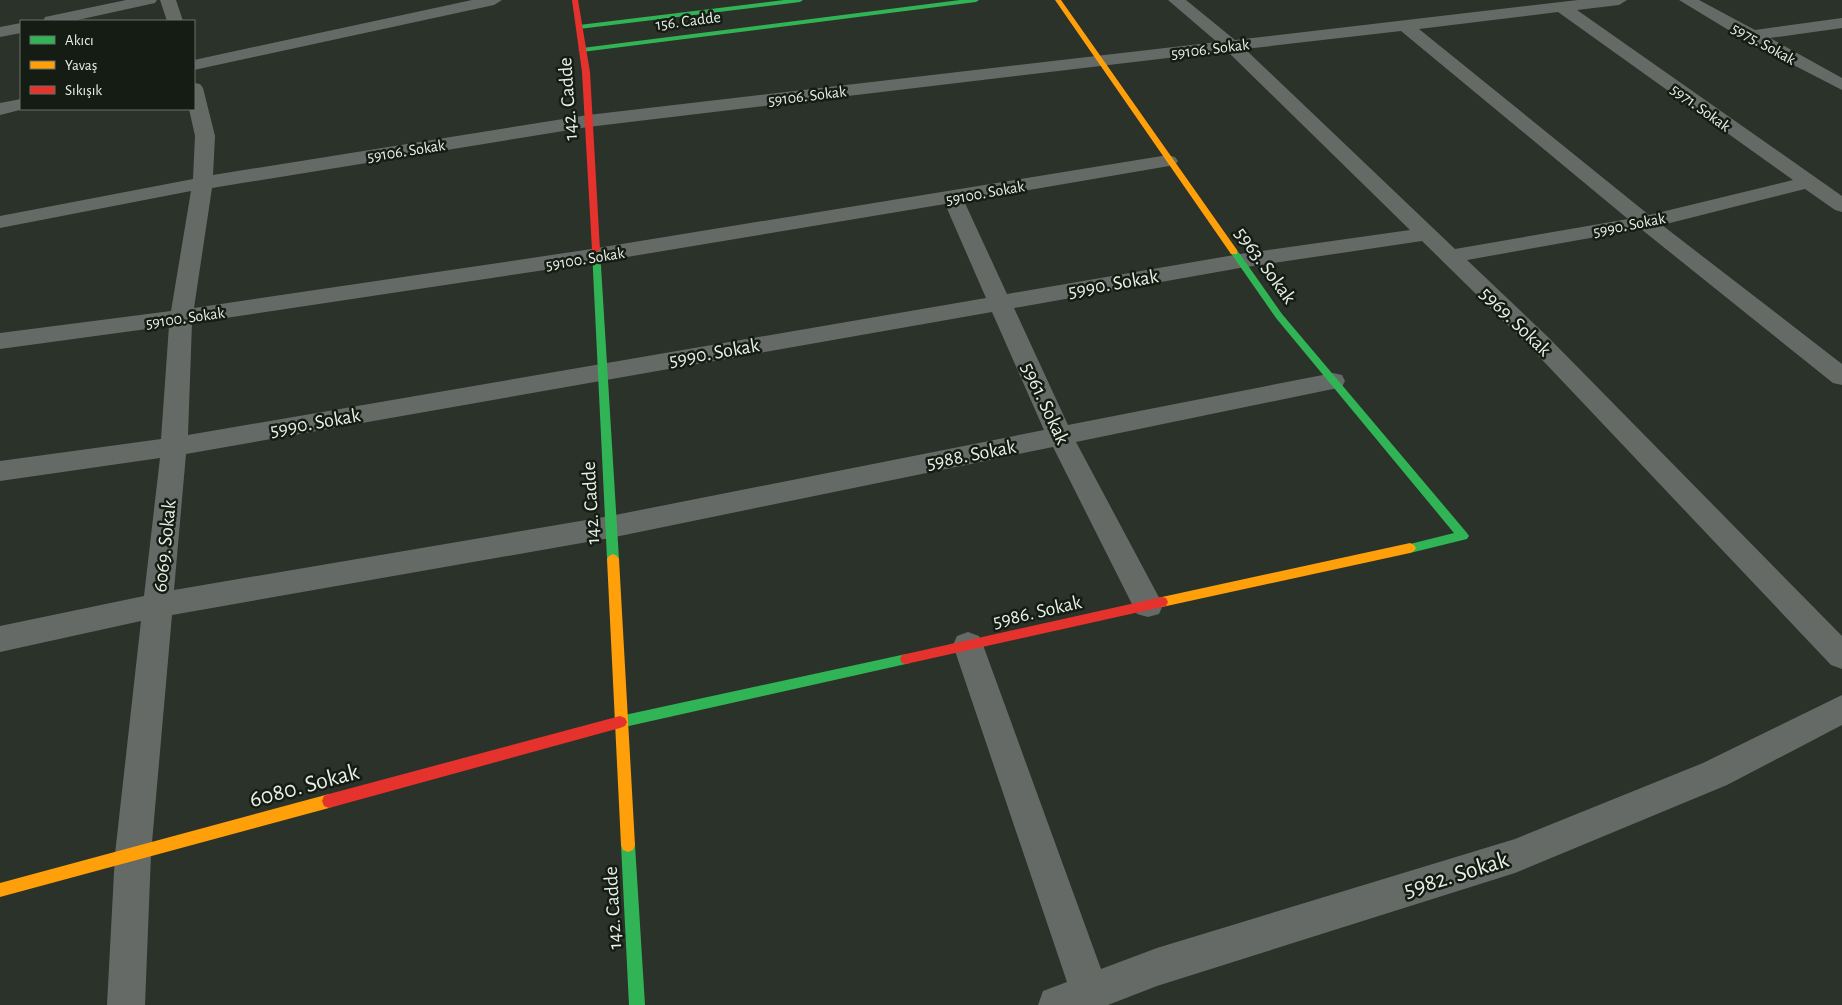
<svg xmlns="http://www.w3.org/2000/svg" width="1842" height="1005" font-family="'Alegreya Sans',sans-serif">
<style>
.lines{fill:none;stroke-linecap:round;stroke-linejoin:round}
.street{fill:#666a66;fill-rule:evenodd}
.fast{fill:#30b455;fill-rule:evenodd}
.slow{fill:#ff9f0a;fill-rule:evenodd}
.jam{fill:#e5322d;fill-rule:evenodd}
.shaded-wall{fill:#2a3429}
.labels{text-anchor:middle;stroke-width:5;stroke-linejoin:round;paint-order:stroke}
.far-street-label{font-size:16px;fill:#e7f0e5;stroke:#151c14}
.street-label{font-size:20px;fill:#e7f0e5;stroke:#151c14}
.near-street-label{font-size:24px;fill:#e7f0e5;stroke:#151c14}
</style>
<rect width="100%" height="100%" fill="#2b3229"/>
<g class="lines">
<path class="street" d="M126,0h31l-2,3 -82,18h-30l2,-4z
M160,0h16l7,21h-16z
M472,0h30l-8,5 -300,65v-10z
M1168,0h18l49,40 343,-40h49l-8,5 -42,5 265,186v16l-7,-2 -30,-21 -143,36 180,139v21l-9,-2 -192,-154 -174,31 80,76 295,300v33l-11,-4 -300,-317 -109,-107 -182,27 -226,40 54,117 265,-52 9,2 3,6 -3,6 -9,2 -257,53 87,163 -4,9 -11,3 -11,-3 -84,-167 -443,91 -438,77 -21,239 -6,151h-38l8,-151 26,-233 -141,31v-26l144,-30 16,-138 -160,23v-20l161,-22 8,-113 -169,23v-16l171,-22 20,-120 -191,37v-12l193,-37 2,-43 -6,-27h5v-26l6,1 3,4 12,48 -2,39 375,-60 629,-73zM1558,12l235,168 -144,35 -230,-186zM1401,31l227,188 -173,30 -210,-200zM1227,51l183,179 -170,24 -233,40 -43,-93 211,-36 3,-4 -3,-4 -7,-2 -583,95 -391,58 18,-120 376,-61zM945,204l41,94 -798,137 4,-112 393,-59zM992,312l52,118 -434,86 -436,74 12,-136z
M1679,0h20l56,30 87,-12v10l-72,10 72,40v12l-97,-50z
M21,23v10l-21,4v-10z
M21,99v10h3l-24,6v-12z
M968,632l11,4 4,9 118,324 56,-21 358,-109 188,-76 139,-68v30l-115,60 -212,88 -358,113 -49,19h-70l5,-14 24,-9 -114,-337 4,-9z"/>
<path class="fast" d="M784,0h19l-3,2 -221,27 -3,-2 3,-2z
M960,0h19l-3,2 -394,50 -4,-2 4,-2z
M596,247l4,3 19,309 -2,3h-8l-2,-3 -15,-309z
M1234,249l3,1 45,64 185,219 2,3 -2,3 -57,14 -4,-2 -2,-3 2,-3 48,-12 -178,-215 -46,-66z
M906,654l4,1 2,4 -2,4 -4,1 -286,64 -5,-2 -2,-4 2,-4 5,-2z
M628,838l5,2 2,5 10,160h-16l-8,-160 2,-5z"/>
<path class="slow" d="M1055,0h6l176,250v4h-6z
M1410,543l4,2 2,3 -2,3 -4,2 -248,54 -4,-1 -2,-4 2,-4 4,-1z
M613,554l4,2 2,3 16,286 -2,5 -5,2 -5,-2 -2,-5 -14,-286 2,-3z
M329,794l5,2 2,5 -2,5 -5,2 -329,89v-14z"/>
<path class="jam" d="M572,0h6l12,72 10,178 -4,3 -4,-3 -10,-178z
M1162,597l4,1 2,4 -2,4 -4,1 -256,57 -4,-1 -2,-4 2,-4 4,-1z
M620,716l5,2 2,4 -2,4 -5,2 -291,80 -5,-2 -2,-5 2,-5 5,-2z"/>
</g>
<path class="shaded-wall" d="M0,282l3,4 -3,7z"/>
<g class="labels">
<g class="far-street-label">
<text transform="translate(688 20) rotate(-7)" y="6">156. Cadde</text>
<text transform="translate(1764 43) rotate(29)" y="6">5975. Sokak</text>
<text transform="translate(1210 48) rotate(-7)" y="6">59106. Sokak</text>
<text transform="translate(807 95) rotate(-7)" y="6">59106. Sokak</text>
<text transform="translate(1701 107) rotate(36)" y="6">5971. Sokak</text>
<text transform="translate(406 150) rotate(-9)" y="6">59106. Sokak</text>
<text transform="translate(985 192) rotate(-10)" y="6">59100. Sokak</text>
<text transform="translate(1629 224) rotate(-11)" y="6">5990. Sokak</text>
<text transform="translate(585 258) rotate(-9)" y="6">59100. Sokak</text>
<text transform="translate(185 317) rotate(-8)" y="6">59100. Sokak</text>
</g>
<g class="street-label">
<text transform="translate(567 99) rotate(-94)" y="7">142. Cadde</text>
<text transform="translate(1266 265) rotate(54)" y="7">5963. Sokak</text>
<text transform="translate(1113 283) rotate(-10)" y="7">5990. Sokak</text>
<text transform="translate(1516 321) rotate(44)" y="7">5969. Sokak</text>
<text transform="translate(714 352) rotate(-10)" y="7">5990. Sokak</text>
<text transform="translate(1046 403) rotate(65)" y="7">5961. Sokak</text>
<text transform="translate(315 422) rotate(-10)" y="7">5990. Sokak</text>
<text transform="translate(971 454) rotate(-11)" y="7">5988. Sokak</text>
<text transform="translate(590 503) rotate(-93)" y="7">142. Cadde</text>
<text transform="translate(164 546) rotate(-84)" y="7">6069. Sokak</text>
<text transform="translate(1037 611) rotate(-13)" y="7">5986. Sokak</text>
<text transform="translate(612 908) rotate(-93)" y="7">142. Cadde</text>
</g>
<g class="near-street-label">
<text transform="translate(304 785) rotate(-15)" y="8">6080. Sokak</text>
<text transform="translate(1456 874) rotate(-17)" y="8">5982. Sokak</text>
</g>
</g>
<rect x="20" y="20" width="175" height="90" fill="#151c14" stroke="#697168"/>
<rect x="30" y="36" width="25" height="8" fill="#30b455" stroke="#697168"/>
<text x="65" y="45" font-size="15" fill="#e7f0e5">Akıcı</text>
<rect x="30" y="61" width="25" height="8" fill="#ff9f0a" stroke="#697168"/>
<text x="65" y="70" font-size="15" fill="#e7f0e5">Yavaş</text>
<rect x="30" y="86" width="25" height="8" fill="#e5322d" stroke="#697168"/>
<text x="65" y="95" font-size="15" fill="#e7f0e5">Sıkışık</text>
</svg>
